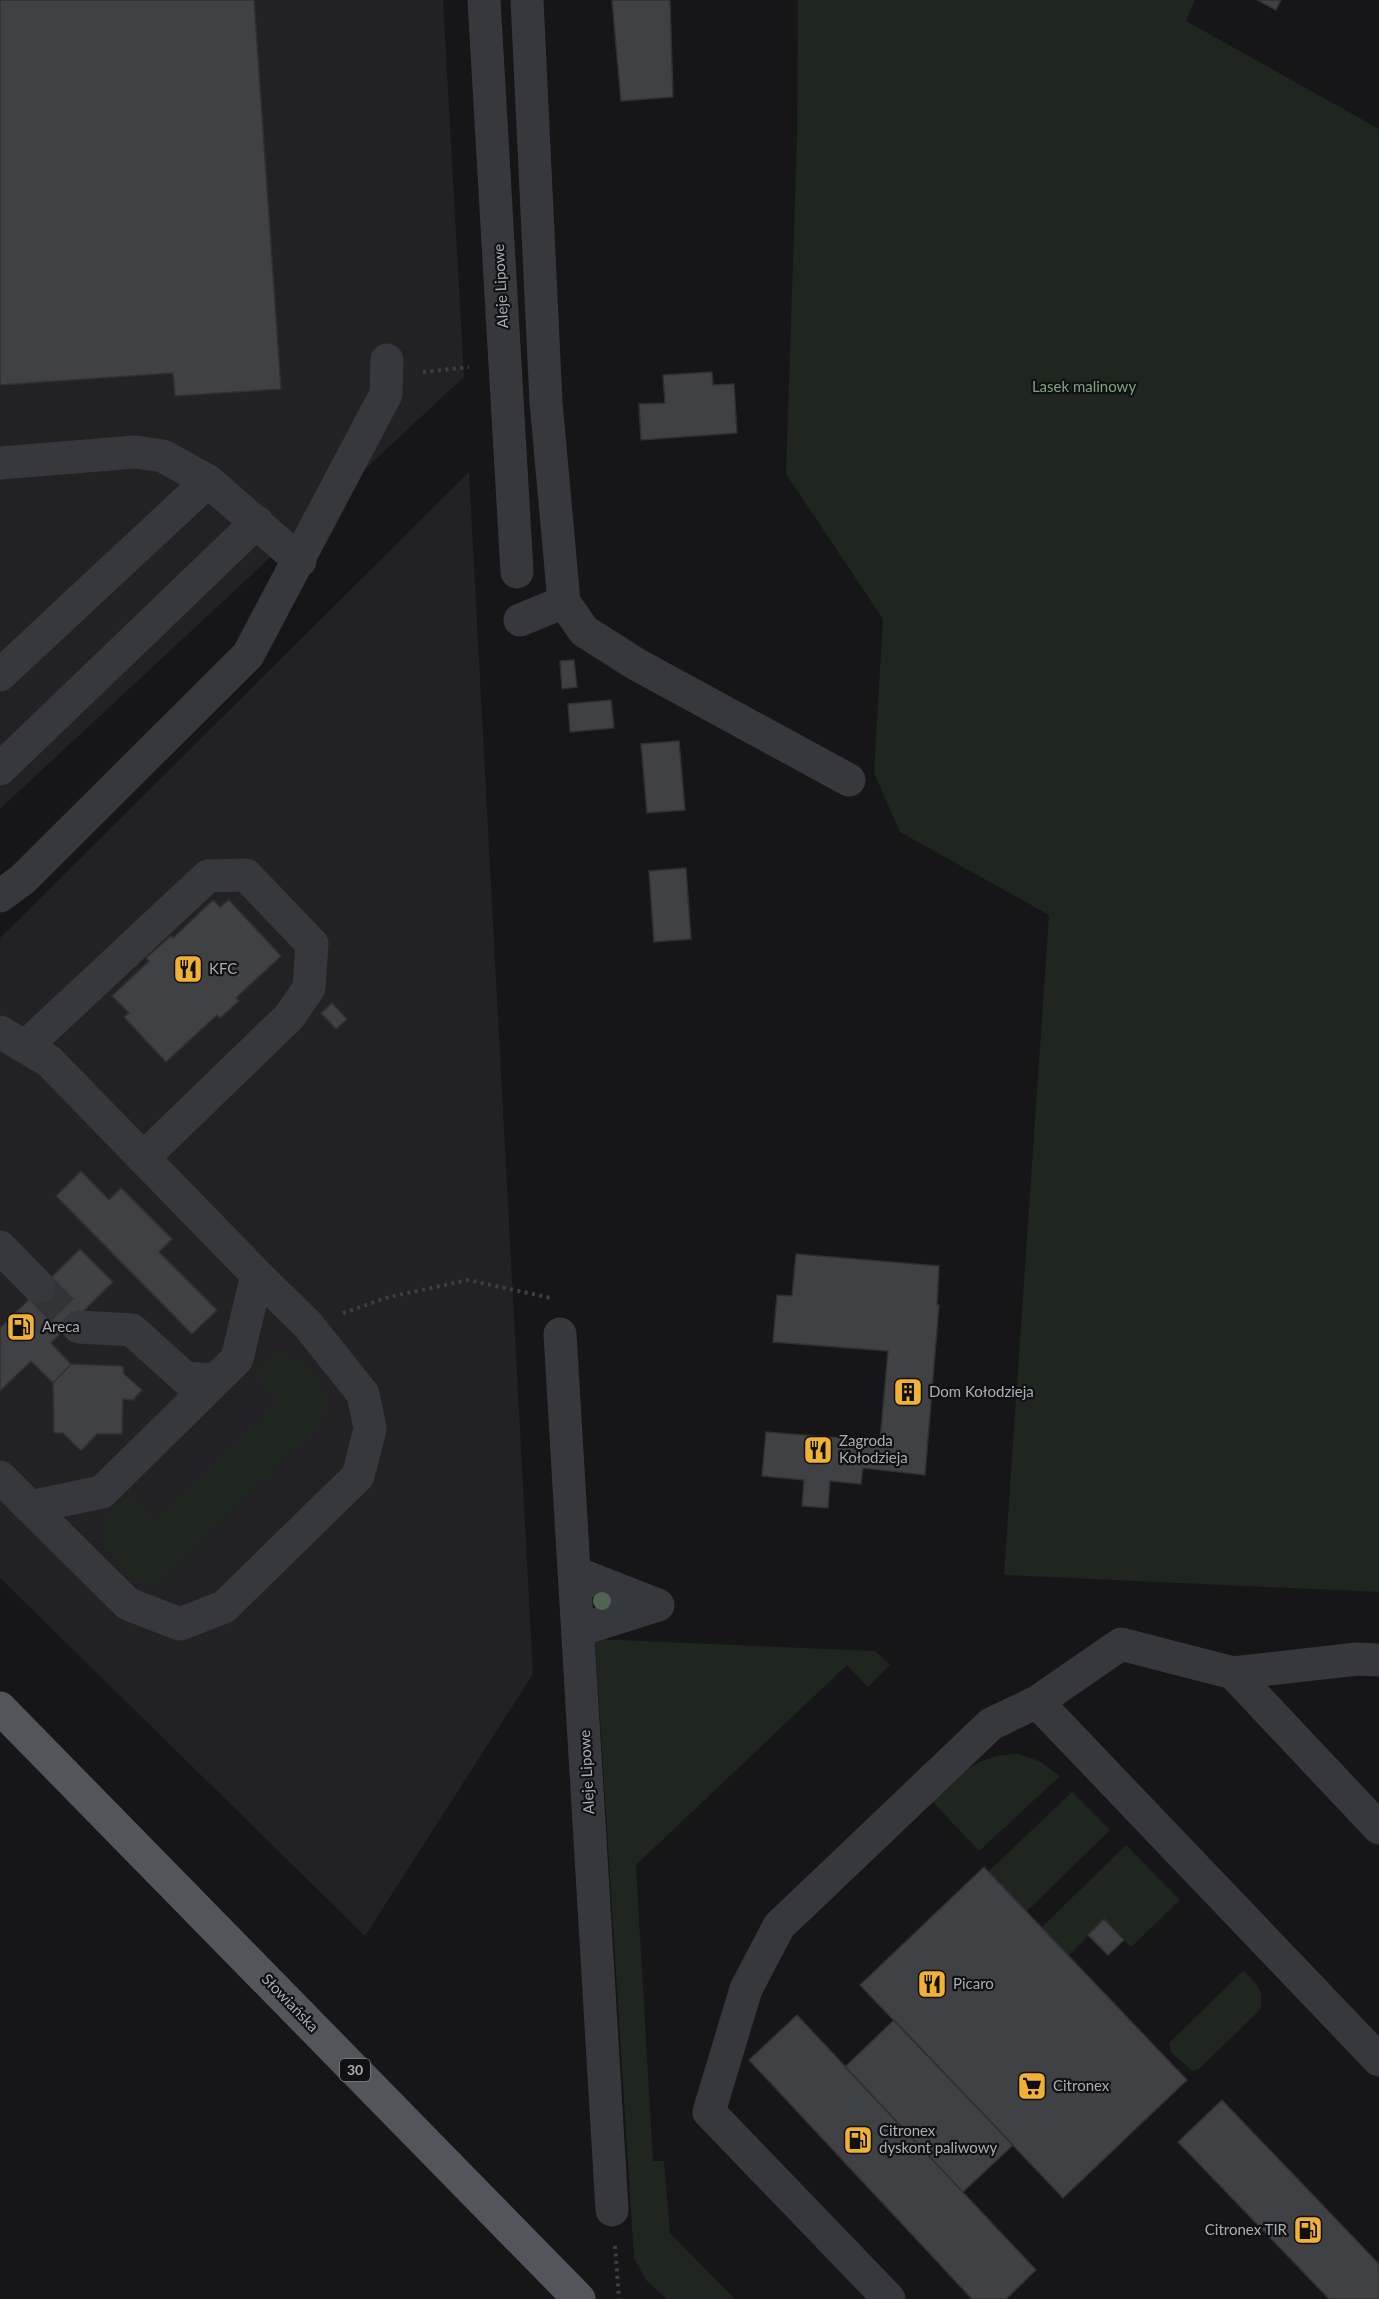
<svg xmlns="http://www.w3.org/2000/svg" width="1379" height="2299" font-family="Lato,sans-serif">
<style>
.built{fill:#222225}
.green{fill:#1e261f}
.building{fill:#404145;stroke:#303034;stroke-width:1.5}
.lines{fill:none;stroke-linecap:round;stroke-linejoin:round}
.minor-tunnel{stroke:#333438;stroke-width:33;stroke-dasharray:33 16;stroke-linecap:butt}
.path{stroke:#3d3f44;stroke-width:4;stroke-dasharray:3 4.5;stroke-linecap:butt}
.minor{stroke:#37383d;stroke-width:33}
.major{stroke:#53555c;stroke-width:33}
.tree{fill:#506452}
.labels{text-anchor:middle;stroke-width:4.5;stroke-linejoin:round;paint-order:stroke}
.shield{fill:#111113;stroke:#7b7e86;stroke-width:1.5}
.shield-label{font-size:14px;font-weight:bold;fill:#a8adb8}
.street-label{font-size:15px;fill:#a8adb8;stroke:#111113}
.park-label{font-size:15px;fill:#7fa381;stroke:#111113}
.poi-label{font-size:15px;fill:#a8adb8;stroke:#111113;text-anchor:start}
</style>
<rect width="100%" height="100%" fill="#161618"/>
<path class="built" d="M0,0h443l21,377 -464,432z
M469,472l64,1202 -168,262 -365,-358v-640z"/>
<path class="green" d="M798,0h397l-9,21 193,108v1463l-375,-17 45,-660 -149,-83 -26,-59 9,-154 -97,-145 11,-335z
M283,1355c28,7 52,39 37,68l-160,157c-4,1 -8,4 -13,3 -19,-1 -49,-40 -43,-59 4,-12 16,-20 25,-28l26,26 125,-120 -27,-29 15,-14z
M595,1639l280,12 15,14 -22,22 -21,-22 -211,200 17,296h11l6,72 65,66h-68l-21,-19 -12,-22z
M1018,1754l21,7 21,15 -81,75 -47,-50c31,-27 42,-46 86,-47z
M1072,1792l38,38 -84,82 -38,-40z
M1126,1845l54,55 -49,47 -27,-27 -36,36 -27,-28z
M1243,1971c14,12 22,20 17,39l-61,59 -7,2 -21,-19 -2,-9z"/>
<path class="building" d="M0,0h254l27,389 -106,7 -2,-23 -173,12z
M612,0h58l3,97 -52,4z
M1257,0h24l-5,10z
M712,372l1,13 21,-1 3,49 -96,7 -2,-36 26,-1 -2,-28z
M574,660l3,27 -15,2 -2,-28z
M611,700l3,28 -44,4 -2,-28z
M679,741l6,69 -38,3 -6,-69z
M686,868l5,71 -37,3 -5,-71z
M213,900l7,7 9,-7 52,56 -45,42 3,3 -19,17 -3,-3 -51,47 -42,-45 5,-4 -17,-17 37,-35 -3,-3 25,-22 2,2z
M332,1003l15,16 -11,10 -15,-16z
M81,1171l28,29 12,-12 51,51 -13,13 58,58 -25,24 -136,-138z
M80,1249l33,33 -62,61 20,21 -18,19 -22,-22 -31,30v-63z
M796,1254l143,12 -2,39h2l-14,170 -62,-7 -2,16 -31,-3 -2,27 -26,-2 2,-26 -42,-4 4,-44 114,9 8,-90 -115,-9 4,-47 15,1z
M71,1364l52,2 1,8 18,16 -9,10 -10,-1 -1,35h-25l-16,17 -18,-18h-9l-1,-50z
M984,1867l203,213 -124,118 -203,-213z
M1104,1919l20,21 -16,15 -20,-20z
M797,2015l239,255 -30,29h-34l-223,-239z
M894,2020l119,125 -50,47 -118,-125z
M1222,2100l157,164v35h-50l-151,-157z"/>
<g class="lines">
<path class="minor-tunnel" d="M39,1287l40,40"/>
<path class="path" d="M423,372l46,-5
M343,1313l46,-16 79,-17 83,18
M615,2246l4,53"/>
<path class="minor" d="M484,0l33,572
M0,463l135,-11 28,4 45,25 92,80
M564,602l20,29 52,33 213,116
M520,620l44,-18 -18,-200 -19,-402
M0,675l208,-194
M0,769l257,-247
M0,896l22,-16 226,-225 138,-261 1,-34
M0,1032l49,29 208,214 -20,84 -135,133 -72,15 -30,-30
M25,1047l183,-171 38,-1 66,69 -3,44 -20,29 -146,141
M0,1247l39,40
M79,1327l53,3 53,48 30,2
M560,1334l52,876
M30,1507l98,97 52,20 44,-17 134,-131 12,-47 -7,-35 -55,-69 -51,-50
M576,1573l82,32
M579,1630l79,-25
M1233,1673l124,-14 22,1
M1379,1828l-146,-155 -112,-29 -84,58 342,358
M889,2299l-180,-187 37,-123 33,-63 212,-202 46,-22"/>
<path class="major" d="M0,1708l579,591"/>
</g>
<circle class="tree" cx="602" cy="1601" r="9"/>
<defs>
<g id="restaurant-square" transform="scale(1.5)"><rect x="-9" y="-9" width="18" height="18" rx="4" fill="#f2b134" stroke="#111113"/><path d="M-5-6h1v4h1v-4h1v4h1v-4h1v5L-1.5 .5V6h-2V.5L-5-1ZM5-6V6H3V1.5H1.5Q1.5-4 5-6Z" fill="#111"/></g>
<g id="fuel-square" transform="scale(1.5)"><rect x="-9" y="-9" width="18" height="18" rx="4" fill="#f2b134" stroke="#111113"/><path d="M-5.5-6h7V0h2V4h1.3V-2.5L3-4.5l.8-.8L6-3V5H2.5V1h-1V6h-7ZM-4.2-4.7v3.2H.2V-4.7Z" fill="#111"/></g>
<g id="building-square" transform="scale(1.5)"><rect x="-9" y="-9" width="18" height="18" rx="4" fill="#f2b134" stroke="#111113"/><path d="M-4-6H4V6H1V3H-1V6H-4ZM-2.5-4.3h1.7v1.8h-1.7ZM.8-4.3h1.7v1.8H.8ZM-2.5-1h1.7V.8h-1.7ZM.8-1h1.7V.8H.8Z" fill="#111"/></g>
<g id="supermarket-square" transform="scale(1.5)"><rect x="-9" y="-9" width="18" height="18" rx="4" fill="#f2b134" stroke="#111113"/><path d="M-6-5.5h2.5l.6 2H6L4.5 2H-2.5L-4.4-4H-6ZM-1.5 3.2a1.3 1.3 0 1 0 .1 0ZM3 3.2a1.3 1.3 0 1 0 .1 0Z" fill="#111"/></g>
</defs>
<g fill-rule="evenodd">
<use href="#restaurant-square" x="188" y="969"/>
<use href="#fuel-square" x="21" y="1327"/>
<use href="#building-square" x="908" y="1392"/>
<use href="#restaurant-square" x="818" y="1450"/>
<use href="#restaurant-square" x="932" y="1984"/>
<use href="#supermarket-square" x="1032" y="2086"/>
<use href="#fuel-square" x="858" y="2140"/>
<use href="#fuel-square" x="1308" y="2230"/>
</g>
<g class="labels">
<rect class="shield" x="340" y="2059" width="30" height="22" rx="4.5"/>
<g class="shield-label">
<text x="355" y="2075">30</text>
</g>
<g class="street-label">
<text transform="translate(501 286) rotate(-93)" y="5">Aleje Lipowe</text>
<text transform="translate(587 1772) rotate(-93)" y="5">Aleje Lipowe</text>
<text transform="translate(290 2003) rotate(46)" y="5">Słowiańska</text>
</g>
<g class="park-label">
<text x="1084" y="392">Lasek malinowy</text>
</g>
<g class="poi-label">
<text x="209" y="974">KFC</text>
<text x="42" y="1332">Areca</text>
<text x="929" y="1397">Dom Kołodzieja</text>
<text x="839" y="1446">Zagroda<tspan x="839" dy="17">Kołodzieja</tspan></text>
<text x="953" y="1989">Picaro</text>
<text x="1053" y="2091">Citronex</text>
<text x="879" y="2136">Citronex<tspan x="879" dy="17">dyskont paliwowy</tspan></text>
<text x="1287" y="2235" text-anchor="end">Citronex TIR</text>
</g>
</g>
</svg>
